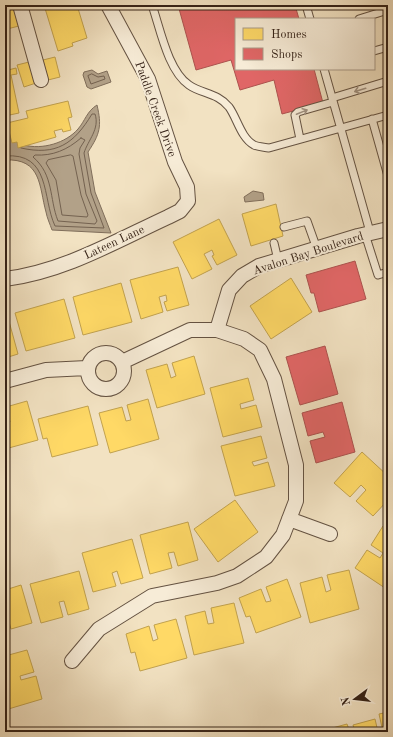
<svg xmlns="http://www.w3.org/2000/svg" width="393" height="737" font-family="'Old Standard TT',serif">
<style>
.water{fill:#b2a188;stroke:#806e5b}
.homes{fill:#ffd966;stroke:#c2a24e}
.shops{fill:#e06666;stroke:#ad524e}
.lines{fill:none;stroke-linecap:round;stroke-linejoin:round}
.shore{stroke:#746250;stroke-width:1}
.lane-casing{stroke:#645242;stroke-width:9}
.street-casing{stroke:#645242;stroke-width:16}
.lane{stroke:#f7ecd7;stroke-width:7}
.street{stroke:#f7ecd7;stroke-width:14}
.oneway{stroke:#a09181}
.labels{text-anchor:middle;stroke-width:4;stroke-linejoin:round;paint-order:stroke}
.street-label{font-size:12px;fill:#352217;stroke:#f7ecd7}
</style>
<rect width="100%" height="100%" fill="#f2e2c2"/>
<filter id="stains"><feTurbulence type="fractalNoise" baseFrequency=".005" numOctaves="4"/><feColorMatrix values="0 0 0 0 .2 0 0 0 0 .09 0 0 0 0 .02 0 0 0 .5 -.17"/></filter>
<radialGradient id="worn" r=".72"><stop offset=".6" stop-color="#630" stop-opacity="0"/><stop offset="1" stop-color="#630" stop-opacity=".3"/></radialGradient>
<path class="water" d="M92,70l6,4 9,-3 4,11 -20,7 -4,-2 -4,-12 1,-3z
M97,105c5,21 3,29 -9,47l7,40 16,41 -59,-3c-2,-6 -5,-12 -6,-18 -7,-25 -4,-54 -41,-52v-31c5,5 13,14 19,16 18,5 42,-2 54,-16 7,-8 9,-18 19,-24z
M253,191l10,2 1,7 -19,2 -1,-5z"/>
<path class="homes" d="M44,5h33l10,33 -15,5 1,3 -15,5z
M14,8l5,18 -12,3 -2,-19z
M5,55l3,15 8,-2 1,6 -6,1 8,38 -14,3z
M55,57l5,20 -12,3 -5,-20z
M29,62l7,21 -12,4 -7,-22z
M68,101l4,16 -4,1 3,12 -8,2 -1,-3 -8,2 2,6 -38,11 -1,-6 -5,1 -5,-20 21,-5 -2,-7z
M276,204l7,32 -32,10 -9,-32z
M219,219l18,36 -20,10 -5,-9 2,-1 -2,-5 -8,4 8,15 -20,10 -19,-37z
M178,267l11,38 -22,6 -3,-9 3,-1 -1,-6 -7,2 4,15 -22,7 -11,-39z
M291,278l21,34 -41,27 -21,-33z
M121,283l11,39 -49,13 -10,-38z
M64,299l11,39 -49,13 -11,-38z
M7,314l11,40 -13,4v-43z
M194,356l11,38 -48,14 -11,-38 21,-6 4,14 5,-2 -4,-13z
M248,378l6,22 -14,4 1,5 15,-4 6,22 -39,10 -13,-49z
M148,399l11,40 -49,14 -11,-40 23,-6 4,14 5,-1 -4,-15z
M27,401l11,39 -33,9v-26l5,-1 -4,-15z
M88,406l10,39 -46,12 -5,-19 -4,1 -5,-20z
M261,436l6,22 -15,4 2,4 14,-4 7,24 -40,10 -14,-50z
M362,452l26,24v24l-15,16 -17,-15 10,-11 -5,-5 -11,12 -16,-14z
M235,500l23,32 -40,30 -24,-33z
M188,522l10,38 -20,6 -4,-14 -6,1 4,15 -22,6 -10,-39z
M383,526l5,4v60l-33,-22 12,-18 13,8 3,-5 -12,-8z
M132,539l11,39 -22,6 -4,-13 -5,2 4,13 -23,6 -11,-39z
M349,570l10,39 -49,14 -10,-40 22,-6 4,15 5,-2 -4,-15z
M79,571l10,38 -21,6 -4,-14 -5,1 4,15 -22,6 -11,-39z
M287,579l14,38 -45,16 -6,-17 -4,1 -7,-19 22,-9 5,13 5,-1 -5,-14z
M21,585l11,38 -21,6 -4,-14 -2,1v-26z
M234,603l10,40 -50,12 -9,-39 20,-5 3,13 6,-1 -3,-15z
M176,619l11,39 -47,13 -5,-19 -4,1 -5,-19 23,-8 4,15 5,-2 -4,-14z
M27,650l7,22 -14,4 1,4 15,-4 6,23 -37,11v-54z
M388,712v20h-5l-4,-18z
M375,719l3,13h-23l-2,-7z
M347,724l3,8h-25v-2z"/>
<path class="shops" d="M178,5h117l4,14h-63v50h78l9,34 -41,11 -8,-34 -34,10 -9,-30 -35,10z
M355,261l11,38 -47,13 -5,-19h-3l-5,-18z
M325,346l13,48 -38,11 -14,-48z
M342,402l13,50 -39,11 -6,-22 15,-4 -2,-5 -15,4 -6,-23z"/>
<g class="lines">
<path class="shore" d="M92,74l6,3 6,-1 1,3 -14,5 -3,-8z
M81,138l4,2 -5,8 -1,6 7,40 11,27 -2,3 -37,-3c-9,-23 -4,-46 -25,-64l2,-2c18,1 32,-5 46,-17z
M71,155l2,1 8,39 7,20 -1,2 -25,-2 -6,-35 -10,-17 2,-3z
M5,156c46,-4 37,42 50,70l49,2 -13,-35 -7,-40c4,-13 16,-24 11,-39h-3c-18,30 -36,42 -71,34"/>
<g class="lane-casing">
<path id="lane" d="M152,5c8,23 16,66 37,80 13,9 29,8 40,22 8,11 12,31 25,38 4,2 10,2 15,3l119,-33
M306,5l4,14
M359,19l29,-9
M374,51l14,-4
M324,69l46,163
M332,98l56,-17
M372,119l16,57
M300,139l-5,-24 3,-3 35,-10
M284,227l23,-6 10,28
M365,234l13,41 10,-3
M274,243l4,17"/>
</g>
<g class="street-casing">
<path id="street" d="M20,5l21,75
M5,279c58,-7 111,-38 163,-62l12,-6 8,-10 -1,-14 -12,-25 -27,-83 -40,-74
M217,330l12,-40 13,-14 17,-10 99,-30 30,-7
M88 371a18 18 0 1 1 36 0a18 18 0 1 1-36 0Z
M5,381l41,-11 41,-2
M289,519l41,15
M72,661l27,-32 53,-33 65,-13 20,-7 29,-19 17,-22 13,-34v-36l-22,-86 -14,-29 -16,-11 -27,-9h-27l-68,32"/>
</g>
<use href="#lane" class="lane"/>
<use href="#street" class="street"/>
</g>
<defs><path id="oneway-shaft" d="M-6 0H5M1.5-3L5.5 0L1.5 3" fill="none" stroke-width="1.6" stroke-linecap="round" stroke-linejoin="round"/></defs>
<g class="oneway">
<use href="#oneway-shaft" transform="translate(360 90) rotate(163)"/>
<use href="#oneway-shaft" transform="translate(302 112) rotate(-22)"/>
</g>
<g class="labels">
<g class="street-label">
<text transform="translate(156 109) rotate(70)" y="4">Paddle Creek Drive</text>
<text transform="translate(114 242) rotate(-25)" y="4">Lateen Lane</text>
<text transform="translate(308 253) rotate(-18)" y="4">Avalon Bay Boulevard</text>
</g>
</g>
<rect width="393" height="737" fill="none" stroke="#f2e2c2" stroke-width="20"/>
<rect x="6" y="6" width="381" height="725" fill="none" stroke="#352217" stroke-width="2"/>
<rect x="10" y="10" width="373" height="717" fill="none" stroke="#352217"/>
<rect x="235" y="18" width="140" height="52" fill="#f7ecd7" stroke="#a99b8a"/>
<rect x="243" y="28" width="20" height="12" fill="#ffd966" stroke="#a99b8a"/>
<text x="271" y="38" font-size="12" fill="#352217">Homes</text>
<rect x="243" y="48" width="20" height="12" fill="#e06666" stroke="#a99b8a"/>
<text x="271" y="58" font-size="12" fill="#352217">Shops</text>
<g transform="translate(355 699) rotate(255)" stroke="#f7ecd7" stroke-width="3" paint-order="stroke">
<path d="M0-3L7 15L0 10L-7 15Z" fill="#352217"/>
<text y="-6" font-size="11" font-weight="bold" text-anchor="middle" fill="#352217">N</text>
</g>
<rect width="100%" height="100%" filter="url(#stains)"/>
<rect width="100%" height="100%" fill="url(#worn)"/>
</svg>
